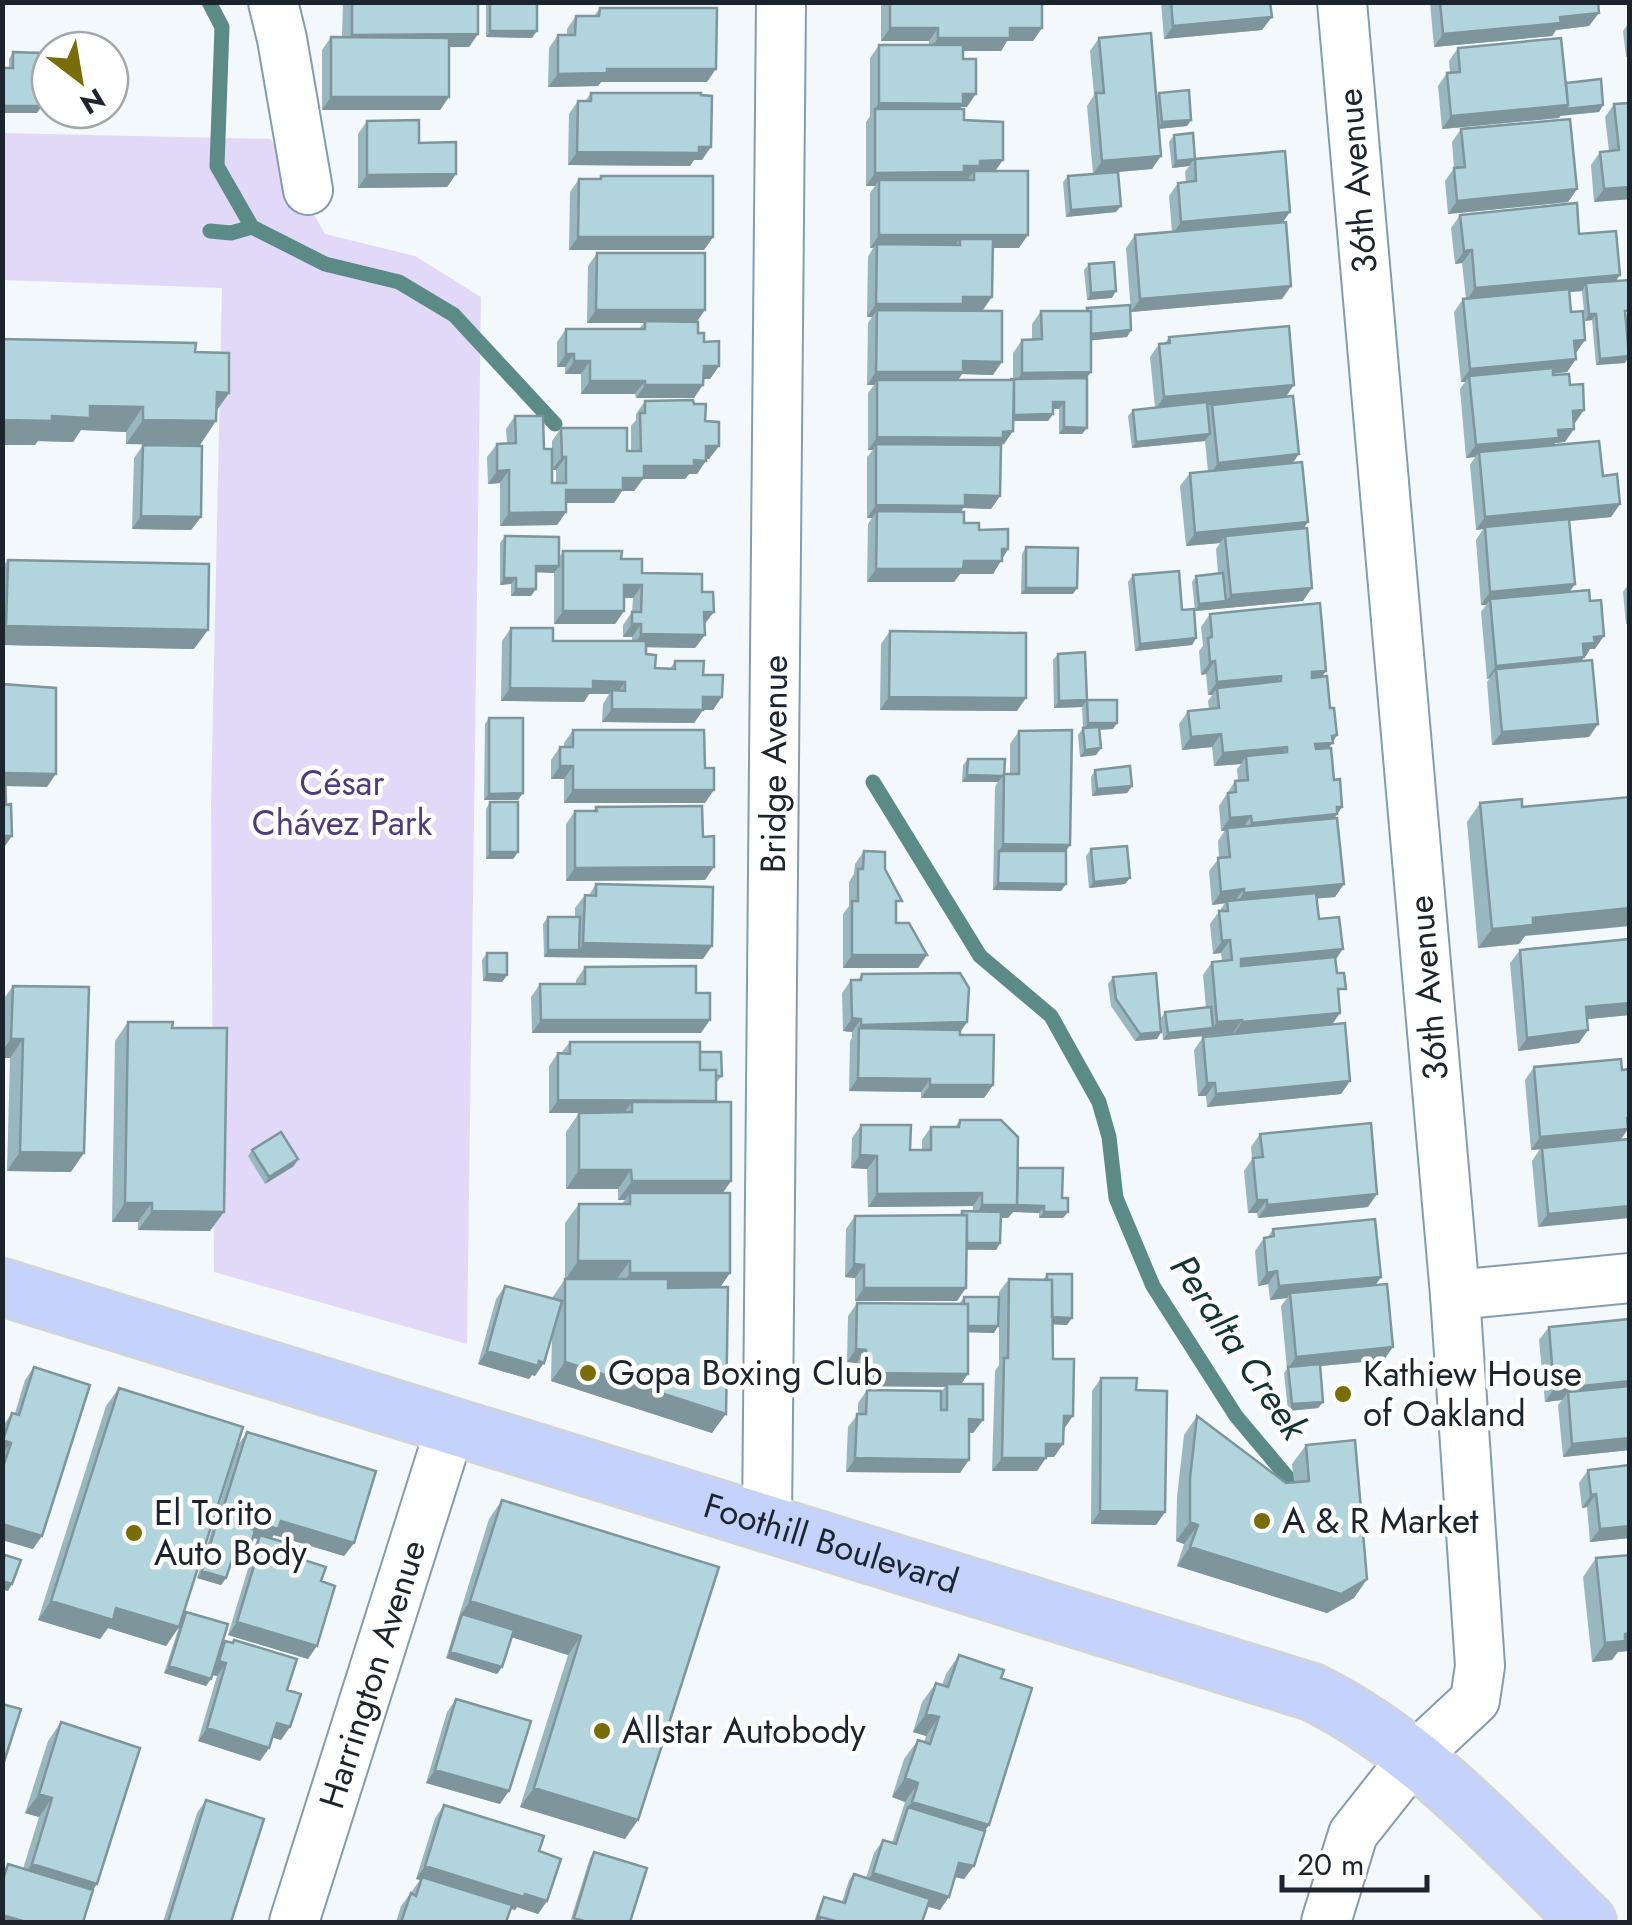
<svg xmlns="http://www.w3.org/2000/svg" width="1632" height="1925" font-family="Jost,sans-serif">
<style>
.green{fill:#e2d9f8}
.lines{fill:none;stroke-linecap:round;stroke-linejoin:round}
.stream{stroke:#5c8a87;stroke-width:15}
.minor-casing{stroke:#849caf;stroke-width:52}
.major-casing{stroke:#d2d3d5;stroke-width:60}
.minor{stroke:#fff;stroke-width:48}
.major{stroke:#c5d3fc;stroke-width:55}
.wall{fill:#99b7be}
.shaded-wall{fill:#7d959b}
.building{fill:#b2d5dd;stroke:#7d959b;stroke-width:2.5}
.poi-dot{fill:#796d09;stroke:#fff;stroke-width:4}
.labels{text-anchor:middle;stroke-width:9;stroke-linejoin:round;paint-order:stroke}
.street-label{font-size:35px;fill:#1c252d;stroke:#fff}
.park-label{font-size:35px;fill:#503c76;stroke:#fff}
.poi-label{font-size:35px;fill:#1c252d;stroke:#fff;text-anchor:start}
.water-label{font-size:38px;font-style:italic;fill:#153531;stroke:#fff}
</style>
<rect width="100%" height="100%" fill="#f3f8fc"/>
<path class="green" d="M3,133l268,6 54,95 90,22 66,41 -14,1047 -253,-72 -3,-469 11,-515 -219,-8z"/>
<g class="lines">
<path class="stream" d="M209,2l13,25 -5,139 35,61 73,37 74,18 55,33 101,109
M210,231l21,2 21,-6
M873,782l107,174 71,60 48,86 10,35 7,61 37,88 83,130 58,69"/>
<g class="minor-casing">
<g id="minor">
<path d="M273,2l9,37 26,151"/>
<path d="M1455,1295l175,-17"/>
<path id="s1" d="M767,1524l14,-1522"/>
<path id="s2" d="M294,1922l157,-496"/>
<path d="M1326,1922l27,-88 60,-76 62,-58 5,-34 -25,-371 -113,-1293"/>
</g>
</g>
<g class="major-casing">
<g id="major">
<path id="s3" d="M2,1287l1310,405c108,53 191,147 276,230"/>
</g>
</g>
<use href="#minor" class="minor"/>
<use href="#major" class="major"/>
</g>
<path class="wall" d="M343,2h135v32l-9,13h-20v50l-9,13h-118v-60l9,-13h11z
M486,2h51l-5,36 -46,-1z
M881,2h161v26l-9,13h-26l-6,10h-38l4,56h-6l-1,2 4,11 31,51 24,77h-26l-10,62 -24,1 34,64 -31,-1 -4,6 55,-1v-26l9,-13h10v-16l9,-13h45l1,-3 44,22 -4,7 -36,3 -9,94h-23v-25h-6v5l-5,7h-34l-1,10 -9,13 -6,1 2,51 -9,13 -28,-1 -2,4 3,11 15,7 29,19 -15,25h-33l-6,8h-87l1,-58 4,-6h-5v-61l6,-7h-5v-57l6,-8h-7l1,-62 4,-6h-5l1,-60 5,-9h-3v-55l5,-7h-9v-64l4,-6v-58l9,-13h50v-4h-48z
M1161,2h109l-8,28 -98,9z
M1430,2h168l-9,24 -33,4 -4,6 -118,11z
M600,8l107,74h-106l-3,4 -50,1 1,-39 9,-13h9v-6l9,-13h18z
M1628,24h2v32l-4,1 -3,-26z
M1099,38l57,59 3,-4 32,27 -4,6 -28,3 -7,40 -44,4 8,39 -50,5 -3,-35 5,-6 25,-2 -6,-68 7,-11 -4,-44z
M1458,48l108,35 37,22 -4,7 -39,3 -1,3 -117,11 -4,-43 9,-13h3l-1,-12z
M13,52l24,61h-35v-45h7v-9z
M591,93l111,67h-8l-4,6 -122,-1 1,-51 9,-13h7z
M1630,103v96l-36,3 -3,-37 9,-13 9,-1 -4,-34 9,-13z
M367,121l52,22 37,31 -9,13 -89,1v-54z
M1461,129l116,60 -9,13 -120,12 -3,-33 9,-13 -2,-26z
M1174,135l21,24 88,63 8,64 -9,13 -151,13 -5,-64 9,-13 37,-3 -3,-36 9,-13 8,-1 -1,-10 4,-6 -17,2 -3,-26z
M601,176l112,61 -9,13h-135l1,-58 9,-13h19z
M1460,215l119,19 37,47 10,36 -1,46 -29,2 -4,-45 -7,1 -3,-30 -13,1 2,20 14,28 -10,13 1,6 -9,13 -14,2 22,49h-1l-9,19 -10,1 -1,2 49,31 17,28 -9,13 -42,4 1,71 25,57h-5l-9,12 17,63 -9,13 -97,8 -5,-63 3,-4 -3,1 -6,-67 5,-7h-5l-5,-65 7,-11 -7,1 -6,-65 5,-8 -9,1 -6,-69 5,-7h-4l-7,-70 9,-13h3l-4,-36 -7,1 -4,-36z
M597,253l100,69 1,11 21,33 -9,13h-7l-9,19h-58l-1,-4h-54v-20h-16v-7h-8v-25l9,-13h73l5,-6h-57l1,-57z
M1089,264l23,34 -25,2 -3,-30z
M1169,337l116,60 7,66 16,59 -5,7v72l-108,10 -3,-29 4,-6 22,-3 -2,-24 4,-6 -34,3 -6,-60 10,-13 18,-2 -3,-30 -73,7 -4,-32 5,-6 22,-3 -5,-50 9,-13 6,-1z
M195,352l34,41 -12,17 -17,35 -74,-1v-12l-45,-2 -8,12 -35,-1 -3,4h-33z
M645,401l49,3 11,17 14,25 -10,13h-3l-9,15h-8l-4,5h-42l-9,12h-12l-8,12h-48v9l-9,13 -57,1v-43l-12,1 -1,-27 10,-13 10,-1 -1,-14 9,-13 29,33 8,34h4v-13h-4v-29l9,-13 66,23h4v-25l5,-6v-6z
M143,445l58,72 -10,13 -59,-1 2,-71z
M505,536l54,22 4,-7 58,8 21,14 63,52v10l-10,13 -49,-1v7l9,14 15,1 5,-8 28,14 10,35h-10l-9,13 -92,-1 1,-18 6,-10h-20l-5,8 -83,-1 1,-60 9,-13 42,13h79v-4h-9v-12l9,-13 1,-14h-9v13l-9,13h-61v-51l-18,-1 -5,24h-20v-12l-11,1v-42z
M1026,547l47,47h-52l1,-40z
M8,560l186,89 -192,-4v-78z
M1133,575l49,35 14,28 -4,7 -57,6 -7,-69z
M1628,585h2v38l-4,1 -3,-32z
M1210,614l112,63 11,64 -4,7 5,32 8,27 -7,11 9,66 -9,13 -18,1 2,21 17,40 4,54 -8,11 18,57 -9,13 -134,13 -1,-11h-8l-4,-46 9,-13 30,-4 -70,7 -2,-22 4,-6 41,-4 -3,-33 9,-13 10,-1 -1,-8 -8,1 -3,-30 15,-21 -13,2 -3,-34 10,-13 -1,-17 7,-11 -4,1 -2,-25 16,-25h3l-1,-12 4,-5 -27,2 -2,-19 -30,3 -3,-26 9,-13 21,-2 -1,-8 4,-6h-4l-2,-21 -5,1 -2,-24 4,-5 -2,-19z
M890,631l127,80 -137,-1 1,-66z
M1058,654l29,46 30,23 -4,6 -13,1 1,18 -5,7 -16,2 -2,-22 5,-7 -1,-21 -28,1 -1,-48z
M489,718l29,82h-34l1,-76z
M573,730l132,73h-141v-24h-13v-19l9,-13h4v-4z
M1019,731l51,114 -4,6v33l-5,7 -68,-1 2,-103 3,-5h-36l1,-17 5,-6 36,15h6v-30z
M1095,770l37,16 -5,7 -35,3 -1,-19z
M490,802l28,50 -5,7h-27v-50z
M1480,803l45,133 -6,8 -41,4 -11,-126z
M596,807l107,30 2,43 -139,1v-57l9,-13h18z
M1091,849l39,29 -5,6 -36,4 -3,-32z
M864,851l21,18 11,41v13l31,32 -9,13h-75v-54l6,-8v-24l5,-8 1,-10z
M596,884l107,75 -159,-2 -1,-33 5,-7h27v-9l10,-13h4z
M1630,939v76l-43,4 -8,24 -61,8 -8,-88 10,-13z
M487,953l20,22 -5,7 -19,-1 -1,-21z
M585,967l111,26 5,40h-169l-1,-36 9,-13h36v-4z
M862,974l105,48 -7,11v2l33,50 -9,13h-63v-6l-72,-1 1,-50 2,-3v-6l-9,-1 -1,-38 9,-13h7z
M1113,977l48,55 -4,7 -22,2 -24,-35 -3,-22z
M13,986l58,186 -64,-1 3,-113h-8v-57z
M128,1022l44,6 38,203 -72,-1v-8h-26l3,-181z
M570,1042l130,10 22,24 -6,7v18l15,80 -9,12 8,80 -10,14 -8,146 -161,-52 1,-46 -17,41 -3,-1 -3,4 -51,-15 18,-65 9,-13 47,12 13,-19v-56l14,-19h43l3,-4h-7v-11h-52v-57l13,-19h-30v-47l9,-13h3z
M1534,1067l96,2v56l-2,4 -8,11 -82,87 -6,-66 8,-12 -9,1 -6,-70z
M960,1120l58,48 45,50h-24v-5l-26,-1 -5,6h-7l-1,25 -4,7h-29l-10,51h-102v-23l-10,-1 1,-48 9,-13 105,-1 2,-4 11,1v-6l-105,1 -1,-38 -16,-1 1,-30 9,-13 49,25h12v-10l9,-13h24z
M1260,1134l108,73 -110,11 -1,-5h-9l-4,-42 8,-12 -1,-12z
M252,1150l42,16 -29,18 -17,-28z
M1273,1229l108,48 -6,8 9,75 -64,6 3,36 -5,6 -30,3 -4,-38 3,-4 -6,-63 6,-8 -17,2 -2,-16 -10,2 -3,-35 9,-13 4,-1z
M1047,1274l25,44 -5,7 -15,-1 1,35 11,70 -1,15 -9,13h-8l-9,14h-45l3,-100 4,-6v-73l10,-13 34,1z
M964,1297l34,29 -4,7 -26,-1v42l-7,10 22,36 -10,13h-4l-9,40 -114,-1 2,-45 10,-13v-11l9,-13 74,2 4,-5 -89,-1 1,-23 -10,-1 1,-46 9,-13 102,1z
M1549,1327l81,123 -67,7 -5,-52 4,-5 -17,2 -6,-62z
M34,1367l-1,182 -31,-9v-113l10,-14h3l10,-33z
M1101,1378l35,12 29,122 -9,13 -65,-1 1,-133z
M119,1388l63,230 4,-6 34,36 5,-7 7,2 2,-3 53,50 -6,50 -9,-3 -3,11 -9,13 -62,-20 19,-65 -5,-1 -6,11 -42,-13 15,-46 -13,19 -58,-18 -8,11 -62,-19 68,-214z
M1197,1416l89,67 8,-1 -2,-18 14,-19 61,134 -13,19 -27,15 -150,-47 7,-22 -8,-3 1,-44 7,-62z
M247,1432l107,111 -10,13 -70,-21 -3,3 26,20 24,23 -13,78 -80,-24 29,-96 -4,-1 -10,26 -12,-3 -5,17 -5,7 -24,-7 41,-133z
M1588,1470l42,68 -40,4 -3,-35 -5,1 -3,-25z
M502,1500l217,67 -94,272 -105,-32 48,-152 -57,-18 -9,30 -5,7 -51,-16 43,-139z
M1596,1558l16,102 -20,2 -9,-85z
M959,1655l42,23 -16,153 -21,48 -9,-2 -15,33 -12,-3 -6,15h-108l6,-18 4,-7 18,5 7,-22 5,-6 12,4 8,-25 9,-13 9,3 13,-41 -13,-5 12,-38 14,-19 6,2 2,-6 -13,-4 9,-30 14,-19 6,2 4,-11z
M456,1699l44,105 -74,-21 21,-71z
M61,1722l36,162 -4,6 -91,32v-49l6,-9 15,5 16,-52 -14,-4 23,-72z
M206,1800l25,122h-68l34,-109z
M444,1805l95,46 8,50 -9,13 -21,-7 -2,3 -4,-1 -5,13h-110l5,-16 19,-26 -4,-1 19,-61z
M594,1852l36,70h-60l20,-64z"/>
<path class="shaded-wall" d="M1599,13l-10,13 -33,4 -4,6 -118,11 9,-13z
M1272,17l-10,13 -98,9 9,-13z
M890,28h48l-9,13h-48z
M1010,28h32l-9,13h-26l-6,10h-72l9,-13z
M490,31h47l-5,7 -46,-1z
M478,34l-9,13 -127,1 10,-13z
M607,69h109l-9,13h-106l-3,4 -50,1 10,-13z
M963,94h13l-9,13h-6l-7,10 -79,-8 -5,7 9,-13z
M331,97h118l-9,13h-118z
M1568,105l-9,13 -117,11 9,-13z
M1603,105l-4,7 -39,4 5,-7z
M2,106h40l-5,7h-35z
M1191,120l-4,6 -30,3 5,-7z
M711,147l-9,13h-8l-4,6 -122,-1 9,-13z
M1161,156l-9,13 -59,5 9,-13z
M1194,159l-5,7 -17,2 4,-7z
M1003,160l-9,13 -20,-2 -6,8 -89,1 -4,6h-9l9,-13 89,-7 16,-5z
M456,174l-9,13 -89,1 9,-13z
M1630,187v12l-36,3 10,-13z
M1577,189l-9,13 -120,12 9,-13z
M1121,206l-5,6 -50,5 5,-7z
M1290,212l-9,13 -109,10 9,-13z
M879,235h149l-9,13h-62l3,-3v-6l-7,9 -76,-4 -4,4h-3z
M578,237h135l-9,13h-135z
M1472,250l-10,13 -7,1 9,-13z
M1620,275l-9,13 -25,-5 -4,8 -116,10 9,-13z
M1291,286l-9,13 -151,13 9,-13z
M1116,291l-4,7 -25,2 4,-7z
M963,297h29l-9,13h-23l-6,7 -77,-7 -5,7h-5l9,-13z
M596,310h109l-9,13h-109z
M1589,314h7l-4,6 -7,1z
M1131,330l-4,7 -42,4 5,-7z
M1585,340l-9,13 -11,1 9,-13z
M566,354h8l-9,13h-8z
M1629,356l-4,7 -29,2 4,-6z
M1576,359l-9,13 -97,9 -1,-5 -4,6h-4l9,-13z
M574,361h16l-9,13h-16z
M963,361l39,1 -9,13 -31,-1 -8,12 -77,-6 -3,5h-7l9,-13z
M704,366h15l-9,13h-16z
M1091,372l-9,13 -69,1 9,-13z
M590,381h55l-10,13h-54z
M645,385h58l-9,13h-58z
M1294,385l-9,13 -130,12 9,-13z
M217,392l12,1 -17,24z
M1053,402h11l-5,7 -11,-1z
M90,406l53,1 -17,25 -45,-2 -8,12 -35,-1 -3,4h-33v-25l50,-4z
M1584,410l-9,13 -12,1 10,-13z
M1053,414l-5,7h-43l4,-6z
M143,420l73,1 -16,24 -74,-1z
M1064,427l23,1 -5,6h-23z
M1574,429l-9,13 -10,1 -5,8 -71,1 -4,5 -9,1 10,-13 82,-15z
M1013,431l-9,13 -6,1 -4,6 -118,-7 -3,6h-5l9,-13z
M1210,434l-5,7 -73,7 4,-6z
M706,446h13l-10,13h-12z
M1299,454l-9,13 -81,9 9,-13z
M562,457h4l-10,13h-4z
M694,460l12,1 -9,13h-8l-4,5h-42l-9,12h-12l-8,12h-57l9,-13 57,-12 21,-12z
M509,470l-9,13 -12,1 9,-13z
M965,495l35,1 -9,13 -28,-1 -7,11 -79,-8 -5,7h-5l9,-13z
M1620,504l-9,13 -126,12v-2l-2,2 -7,1 9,-13z
M566,512l-9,13 -57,1 9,-13z
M141,516l60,1 -10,13 -59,-1z
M1308,522l-9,13 -74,1 -5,7 -34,3 9,-13z
M1002,549h6l-15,25h-33l-6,8h-87l9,-13 88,-8z
M536,566h23l-5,7 -23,-1z
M504,578h12l-5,6 -11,1z
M1575,584l-9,13 -76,2 -4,6h-5l9,-13z
M624,585h18l-9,13h-19z
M1026,588h51l-4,6h-52z
M1312,588l-9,13 -108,10 4,-7 27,-3 5,-6z
M516,589h20l-5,7h-20z
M563,611h61l-9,13h-61z
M704,612h10l-10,13z
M632,624h9l-9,13h-9z
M6,626l202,4 -14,19 -192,-4v-14z
M641,634l64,1 -10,13 -63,-1z
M1604,636l-9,13h-5l-4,7 -12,1 9,-13 11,-7z
M1196,638l-4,7 -57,6 5,-7z
M1584,657l-9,13 -79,-1 -6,9 -3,1 9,-13z
M1215,661l-9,13 -5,1 9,-13z
M1326,671l-9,13 -15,1 10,-13z
M1281,676l-9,13 -55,-1 -5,7h-4l9,-13z
M593,681l32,1 -9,13 -4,-5 -3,4h-20l-5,8 -83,-1 9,-13z
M703,697h19l-9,13h-10l-9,13 -92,-1 10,-13z
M889,697l137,1 -9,13 -137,-1z
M1087,700l-5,7 -28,1 5,-7z
M1088,723h29l-4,6 -30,1z
M1598,724l-9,13 -97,8 10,-13z
M1221,734l-9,13 -30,3 9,-13z
M1337,735l-13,21 -18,1 9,-13z
M1287,747l-10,13 -31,-4 -5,8 -27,2 9,-13z
M1101,748l-5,7 -16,2 5,-7z
M560,766h13l-9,13h-13z
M5,773l51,1 -9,13 -45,-1z
M967,775l36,1 -5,6h-36z
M1132,786l-5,7 -35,3 5,-7z
M573,790h141l-9,13h-141z
M523,793l-5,7h-34l5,-6z
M1342,807l-14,20 -85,9 9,-13z
M1251,816l-9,13 -21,2 9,-13z
M2,836h10l-9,13z
M1003,844l67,1 -9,13 -62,-7z
M490,852h28l-5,7h-27z
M714,867l-9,13 -139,1 9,-13z
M1130,878l-5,6 -36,4 5,-6z
M998,883l68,1 -5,7 -68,-1z
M1344,884l-9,13 -101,9 10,-13z
M1244,889l-10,13 -22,3 9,-13z
M1630,908v18l-105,10 -6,8 -41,4 14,-19 41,-11z
M1230,940l-9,13 -8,1 9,-13z
M583,943l129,3 -9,13 -159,-2 4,-7h31z
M1343,949l-9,13 -103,10 10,-13z
M852,955h75l-9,13h-75z
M487,974l20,1 -5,7 -19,-1z
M1630,1003v12l-53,5 9,-13z
M1340,1013l-9,13 -98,9 9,-13z
M852,1018l9,1 -9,13 -9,-1z
M541,1020h169l-9,13h-169z
M1242,1020l-9,13 -70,7 5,-7 45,-5 4,-6z
M967,1022l-9,13 -99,-7 -7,10 9,-13z
M1588,1030l-9,13 -61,8 9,-13z
M1161,1032l-4,7 -22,2 5,-7z
M11,1039h12l-13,19h-8v-7z
M858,1078l72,1 -9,13 -72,-1z
M1350,1081l-9,13 -134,13 9,-13z
M1207,1083h8l-9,13h-8z
M930,1085h63l-9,13h-63z
M558,1100l158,1 -84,1 -8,11h-75z
M1630,1118v7l-3,4h1l-9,13 -88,8 9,-13z
M20,1152l64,1 -13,19 -64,-1z
M860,1155l17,1 -10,13 -16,-1z
M298,1159l-4,7 -29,18 4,-7z
M579,1170h52l-13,19h-52z
M632,1181h99l-13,19 -88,-7 -5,7h-7z
M982,1193l-9,13 -105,1 9,-13z
M1377,1194l-9,13 -110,11 9,-13z
M1257,1200h10l-10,13h-9z
M125,1203h27l-14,19h-26z
M982,1205l62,1 -5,7 -26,-1 -5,6h-35z
M1630,1206v12l-92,9 10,-13z
M152,1211l72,1 -14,19 -72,-1z
M1044,1212h24l-5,6h-24z
M962,1243h38l-4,7 -38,-1z
M578,1261h52l-14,19h-51z
M854,1264l10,1 -9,13 -10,-1z
M1277,1271l-9,13 -10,2 9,-13z
M630,1273h100l-13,19h-101z
M1381,1277l-9,13 -82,3 -3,5 -17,2 9,-14z
M864,1288h102l-9,13h-102z
M1046,1317l26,1 -5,7 -25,-1z
M963,1325l35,1 -4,7 -35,-1z
M1393,1347l-9,13 -95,9v-2l7,-10z
M856,1349l10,1 -9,13 -10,-1z
M487,1351l52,10 5,2 -9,13 -3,-1 -3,4 -51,-15z
M565,1362l161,52 -14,19 -161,-52z
M866,1373l102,1 -9,13 -12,-3 -2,3 -89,-1z
M1630,1381v13l-62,-2 -6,8 -17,2 9,-13z
M1323,1402l-5,6 -30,3 4,-7z
M1064,1416h9l-9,13z
M969,1419l14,1 -10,13 -13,-1z
M1630,1438v12l-67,7 9,-13z
M2,1440l9,3 -9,11z
M1046,1444h17l-9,13h-17z
M855,1458l114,2 -9,13 -114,-1z
M1002,1458h44l-9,13h-45z
M1596,1494l-9,13 -5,1 9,-13z
M1100,1511l65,1 -9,13 -65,-1z
M222,1512l59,9 73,22 -10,13 -70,-21 -6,7 -8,-7 -3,4 -41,-13z
M1190,1522l8,3 -14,19 -8,-3z
M2,1524l40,12 -9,13 -31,-9z
M1630,1526v12l-40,4 10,-13z
M1190,1547l177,32 -13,19 -27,15 -150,-47z
M234,1554l13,4 -4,6 -14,-4z
M202,1571l24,7 -5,7 -24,-7z
M2,1581l10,3 -4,7 -6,-1z
M51,1601l65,7 63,19 -13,19 -58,-18 -8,11 -62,-19z
M470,1601l111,35 -13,19 -108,-34 2,-7 -5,6z
M237,1622l80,24 -9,13 -80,-24z
M1630,1633v18l-12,1 -6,8 -20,2 13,-19z
M450,1652l52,15 -5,7 -51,-16z
M219,1661l7,2 -9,13 -7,-2z
M169,1666l42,13 -5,7 -42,-13z
M926,1714l13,3 -13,19 -13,-4z
M277,1723l13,4 -9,13 -13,-4z
M207,1728l62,20 -9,13 -62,-20z
M435,1770l74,21 -9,13 -74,-21z
M905,1778l13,5 -13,19 -13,-5z
M534,1788l104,32 -13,19 -105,-32z
M39,1794l13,4 -13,19 -14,-4z
M912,1802l77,23 -13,19 -68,-37z
M959,1863l15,3 -10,13 -14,-3z
M32,1864l65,20 -13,19 -66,-20z
M425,1866l100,28 22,7 -9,13 -21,-7 -2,3 -94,-30 1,-3 -2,3 -4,-1z
M873,1873l76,24 -9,13 -76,-24z
M2,1915l24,7h-24z"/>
<path class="building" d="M352,2h126v32l-126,1z
M490,2h47v29h-47z
M890,2h152v26h-32v10h-72v-10h-48z
M1171,2h99l2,15 -99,9z
M1440,2h158l1,11 -39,4 1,6 -118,11z
M600,8h117l-1,61h-109v4l-49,1v-39h17l1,-19h23z
M1151,33l10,123 -59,5 -6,-68h8l-5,-55z
M331,37l118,1v59h-118z
M1561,38l7,67 -117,11 -4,-43 13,-1 -2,-24z
M879,45h84v14h13v35h-13v10l-84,-1z
M13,52l28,1 1,53h-40v-38h11z
M1601,79l2,26 -38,4 3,-4 -2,-22z
M1189,90l2,30 -29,2 -3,-29z
M591,93h110v2l11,1 -1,51h-12v6l-122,-1 1,-51h13z
M1630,103v84l-26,2 -4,-37 19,-2 -5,-46z
M875,109h89v11l39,2v38l-23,1v5h-16v6l-89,1z
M1570,119l7,70 -120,12 -3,-33 11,-1 -4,-38z
M419,120v23l37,-1v32l-89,1v-54z
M1193,133l2,26 -19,2 -2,-26z
M1285,151l5,61 -109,10 -3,-39 18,-2 -1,-22z
M974,171h54v64h-149v-55h95z
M1118,172l3,34 -50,4 -3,-34z
M601,176h112v61h-135l1,-58h22z
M1577,203l2,31 37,-3 4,44 -145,13 -3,-38 -8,1 -4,-36z
M1286,222l5,64 -151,13 -5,-64z
M960,239h33l-1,58h-29v7h-87l1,-60 83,1z
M597,253h108v57h-109z
M1114,262l2,29 -25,2 -2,-29z
M1630,280v30l-5,1 4,45 -29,3 -4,-45h-7l-3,-31z
M1569,289l2,23 12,-1 2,29 -11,1 2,18 -106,10 -7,-70z
M1130,305l1,25 -40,4v-23h-3l-1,-3z
M877,310l125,1v51l-39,-1v11h-87z
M1041,311h50v61l-69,1v-33l20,-1z
M645,321l53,1v11h6v9l15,-1v25h-15l-1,19h-58v-4h-55v-20h-16v-7h-8v-25h79z
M1289,326l5,59 -130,12 -5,-53 11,-1 -1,-6z
M2,339l194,4 -1,9 34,1v40l-12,-1 -1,29 -73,-1v-13l-53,-1v12l-38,-2v5l-50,-1z
M1553,368v7l16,-1 1,11 13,-1 1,26 -11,1 1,18 -16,1 1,8 -83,7 -7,-69z
M1087,378v50l-23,-1v-25h-11v12l-39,1v-35l-4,-1z
M877,380h137l-1,51 -10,1v6l-126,-1z
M1293,396l6,58 -81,9 -6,-58z
M693,400l1,4h12l-1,17 14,1v24h-13v15l-12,-1v6h-50v12h-21v12h-57v22l-57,1v-43l-12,1v-27l19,-1 -1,-27h28l1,33h8v34h14v-26h-4l-1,-29h66v23h14l-1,-38h5v-12z
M1207,402l3,32 -74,8 -3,-32z
M1599,441l4,35 14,-2 3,30 -135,13 -6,-65z
M876,444l125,1 -1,51 -35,-1v11l-89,-1z
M143,445l59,1 -1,71 -60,-1z
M1302,462l6,60 -113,11 -5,-60z
M877,511l87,1v11h15v7l29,-1v20h-6v12h-38l-1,8h-87z
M1569,519l6,65 -85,8 -5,-65z
M1307,528l5,60 -81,7 -6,-59z
M505,536l54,1v29h-23v23h-20v-11h-12z
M1026,547l52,1 -1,40h-51z
M563,551h59l-1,8h21v14l60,1v18h11l1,20h-10l1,23 -64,-1v-10h-9v-12h9l1,-27h-18v26h-61z
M8,560l201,4 -1,66 -202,-4z
M1179,571l3,39 12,-1 2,29 -56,6 -7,-69z
M1223,573l3,28 -27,3 -3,-28z
M1589,590l1,11 11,-1 3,36 -10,1 1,6 -12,1 1,13 -88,9 -6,-67z
M1320,603l6,68 -14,1v6l15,-2 3,32h4l3,27 -5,1 1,7 -18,1 1,5 15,-1 3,32 6,-1 2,28h-5v7l-85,9 -1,-7 -21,2 -2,-25 8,-1 -1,-11 13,-1 -2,-24 41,-4v-5l-64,6 -2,-19 -30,3 -3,-26 31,-3 -2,-20 64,-7v-5l-64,6 -2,-21 -5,1 -2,-24 4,-1 -2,-23z
M511,628h42v13h93v13l10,1 -1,13 20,1v-8h29l-1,14h20l-1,22h-19v13l-91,-1v-19l13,1v-9l-32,-1v8l-83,-1z
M890,631l136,2v65l-137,-1z
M1085,652l2,48 -28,1 -1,-47z
M1592,660l6,64 -96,8 -6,-63z
M2,684l54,4v86l-51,-1 1,32 5,-1 1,32h-10z
M1087,700h30v23h-29z
M489,718h34v75l-34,1z
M1099,727l2,21 -16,2 -2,-22z
M573,730h131l1,38h9v22h-141v-24h-13v-19h13z
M1072,730l-2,115 -67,-1 1,-70h15v-43z
M968,759h37l-1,17 -37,-1z
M1130,766l2,20 -35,3 -2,-19z
M1630,797v111l-97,10v7l-41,4 -12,-126 42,-4v8z
M490,802h28v50h-28z
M702,806l1,31 11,-1v31l-139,1v-57h22l-1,-4z
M1337,818l7,66 -100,9v-4l-23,3 -3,-34 12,-1 -3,-29z
M1127,846l3,32 -36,4 -3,-33z
M864,851l21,1v17l17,32h-6v22h13l18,32h-75v-54h6v-32h5z
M999,851h67v33l-68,-1z
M596,884l117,3 -1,59 -129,-3 2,-48 11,1z
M1316,893l3,26 20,-2 4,32 -102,10v7l94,-9 2,16h7l2,16h-8l2,24 -98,9v-2l-25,2 -5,-60 20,-2 -2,-20 -8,1 -3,-30h9l-1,-10z
M548,917h32l-1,33h-31z
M1630,939v64l-44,4 2,23 -61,8 -7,-88z
M487,953h20v22l-20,-1z
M696,966v27h14v27h-169l-1,-36h45v-17z
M960,973l9,15 -2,34 -106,3v-6l-9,-1 -1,-38h10l1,-6z
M1156,973l5,59 -21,2 -24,-35 -3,-22z
M13,986l76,1 -5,166 -64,-1 3,-113h-12z
M1211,1007l2,21 -45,5 -3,-21z
M128,1022h45l-1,6h55l-3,184 -72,-1v-8h-27z
M1345,1023l5,58 -134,13 -1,-11h-8l-4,-46z
M859,1028l101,2v5h34l-1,50h-63v-6l-72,-1z
M570,1042h130v28h16v31l-158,-1v-47l12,1z
M700,1052h21l1,24h-6v-6h-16z
M1621,1059l1,11 8,-1v49h-3l1,11 -88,8 -6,-70z
M632,1102h99v79h-99l-1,-11h-52v-57l53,-1z
M960,1120h41l17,17 -1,68h-35v-12l-105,1v-38l-17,-1 1,-30h50l-1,25h21v-23h28z
M1371,1123l6,71 -110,11v-5h-10l-4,-42 10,-1 -3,-23z
M281,1132l17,27 -29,18 -17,-27z
M1630,1139v67l-82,8 -6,-66z
M1018,1168h45l-1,30h6v14h-24v-6l-27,-1z
M630,1193h100v80h-100v-12h-52l1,-57h51z
M962,1211l39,1 -1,31h-33v-28h-5z
M967,1215l-1,73h-102v-23l-10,-1 1,-48z
M1375,1219l6,58 -102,9 -2,-15 -10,2 -3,-35 10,-2 -1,-7z
M1047,1274h25v44l-20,-1v-37h-5z
M565,1279h103v9l60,-1 -2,127 -161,-52z
M1009,1279l43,1 1,79h21l-1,57h-9l-1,28h-17v14h-44l2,-100h4z
M1387,1284l6,63 -97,10 -6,-64z
M505,1286l57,15 -18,62 -5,-2 -1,5 -51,-15z
M964,1297h35l-1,29h-30v-22h-4z
M857,1303l111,1v70l-102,-1v-23l-10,-1z
M1630,1319v62l-76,8 -5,-62z
M1320,1364l3,38 -31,2 -4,-37z
M34,1367l56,18 -48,151 -40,-12v-60h2l7,-21 -8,-3 9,-27 7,2z
M1101,1378h36l-1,12 31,1 -2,121 -65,-1z
M947,1384h36v36l-14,-1v41l-114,-2 2,-44h9l1,-24 74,1v19h6z
M1630,1386v52l-58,6 -4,-52z
M119,1388l124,39 -64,200 -63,-19 -3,12 -62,-19z
M1197,1416l89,67 23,-2 -3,-36 49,-5 12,139 -26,15 -151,-47 8,-22 -8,-3v-44z
M247,1432l129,39 -22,72 -73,-22 -3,8 -56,-17z
M1630,1465v61l-30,3 -4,-35 -5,1 -3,-25z
M502,1500l217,67 -81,253 -104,-32 47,-152 -111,-35z
M218,1519l37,11 -8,28 -13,-4 -8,24 -24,-7z
M260,1535l40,12 -3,11 -37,-12 -5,6z
M260,1546l66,21 -5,14 14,5 -18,60 -80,-24z
M5,1555l16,5 -9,24 -10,-3v-19z
M1630,1555v78l-5,1v7l-20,2 -9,-85z
M186,1612l42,12 -17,55 -42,-13z
M462,1614l52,16 -12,37 -52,-15z
M234,1640l63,19 -10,31 14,4 -11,33 -13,-4 -8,25 -62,-20 19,-65 -7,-2 6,-20 8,2z
M959,1655l45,15 -3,8 31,10 -43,137 -77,-23 6,-19 -13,-5 13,-38 12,4 9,-27 -13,-3 10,-31 12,4z
M456,1699l75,22 -22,70 -74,-21z
M2,1704l19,5 -19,59z
M61,1722l79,26 -43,136 -65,-20 20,-66 -13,-4z
M206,1800l58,19 -33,103h-63z
M444,1805l100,31 -5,15 22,8 -14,42 -22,-7 -1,3 -99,-31z
M908,1807l77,24 -11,35 -15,-3 -10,34 -76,-24 10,-33 13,4z
M594,1852l53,16 -17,54h-43l-13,-4z
M8,1864l85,26 -10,32h-57l-24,-7v-32z
M854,1874l76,25 -8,23h-83l-19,-5 -4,5 8,-25 21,6z
M422,1877l90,28 -6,17h-105l10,-29 5,3z
M820,1917l19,5h-20z"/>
<g class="poi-dot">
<circle cx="588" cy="1373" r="10"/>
<circle cx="1343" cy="1394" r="10"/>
<circle cx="1262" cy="1521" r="10"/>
<circle cx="134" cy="1533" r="10"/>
<circle cx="602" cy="1731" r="10"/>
</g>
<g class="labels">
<g class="street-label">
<text transform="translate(1357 181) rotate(-95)" y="12">36th Avenue</text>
<text dy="12" stroke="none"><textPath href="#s1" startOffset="760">Bridge Avenue</textPath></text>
<text transform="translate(1428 988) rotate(-95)" y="12">36th Avenue</text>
<text dy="12" stroke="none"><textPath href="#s3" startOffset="868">Foothill Boulevard</textPath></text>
<text dy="12" stroke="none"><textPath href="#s2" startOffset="260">Harrington Avenue</textPath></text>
</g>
<g class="park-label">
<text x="342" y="795">César<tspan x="342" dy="40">Chávez Park</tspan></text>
</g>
<g class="poi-label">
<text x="608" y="1385">Gopa Boxing Club</text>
<text x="1363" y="1386">Kathiew House<tspan x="1363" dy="40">of Oakland</tspan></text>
<text x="154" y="1525">El Torito<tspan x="154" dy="40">Auto Body</tspan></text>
<text x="1282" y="1533">A &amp; R Market</text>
<text x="622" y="1743">Allstar Autobody</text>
</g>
<g class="water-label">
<text transform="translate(1239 1347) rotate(56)" y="13">Peralta Creek</text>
</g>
</g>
<rect width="1632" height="1925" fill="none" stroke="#1c252d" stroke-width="10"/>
<g transform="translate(80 80) rotate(149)"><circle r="48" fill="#ffffff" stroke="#a4a8ab" stroke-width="2.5"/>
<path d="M0-8L18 38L0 25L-18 38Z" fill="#796d09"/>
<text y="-15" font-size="28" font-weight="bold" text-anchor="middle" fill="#1c252d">N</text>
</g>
<path d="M1282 1875v15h145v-15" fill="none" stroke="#1c252d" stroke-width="5"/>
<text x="1297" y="1875" font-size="30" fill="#1c252d" stroke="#ffffff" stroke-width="8" paint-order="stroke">20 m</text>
</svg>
